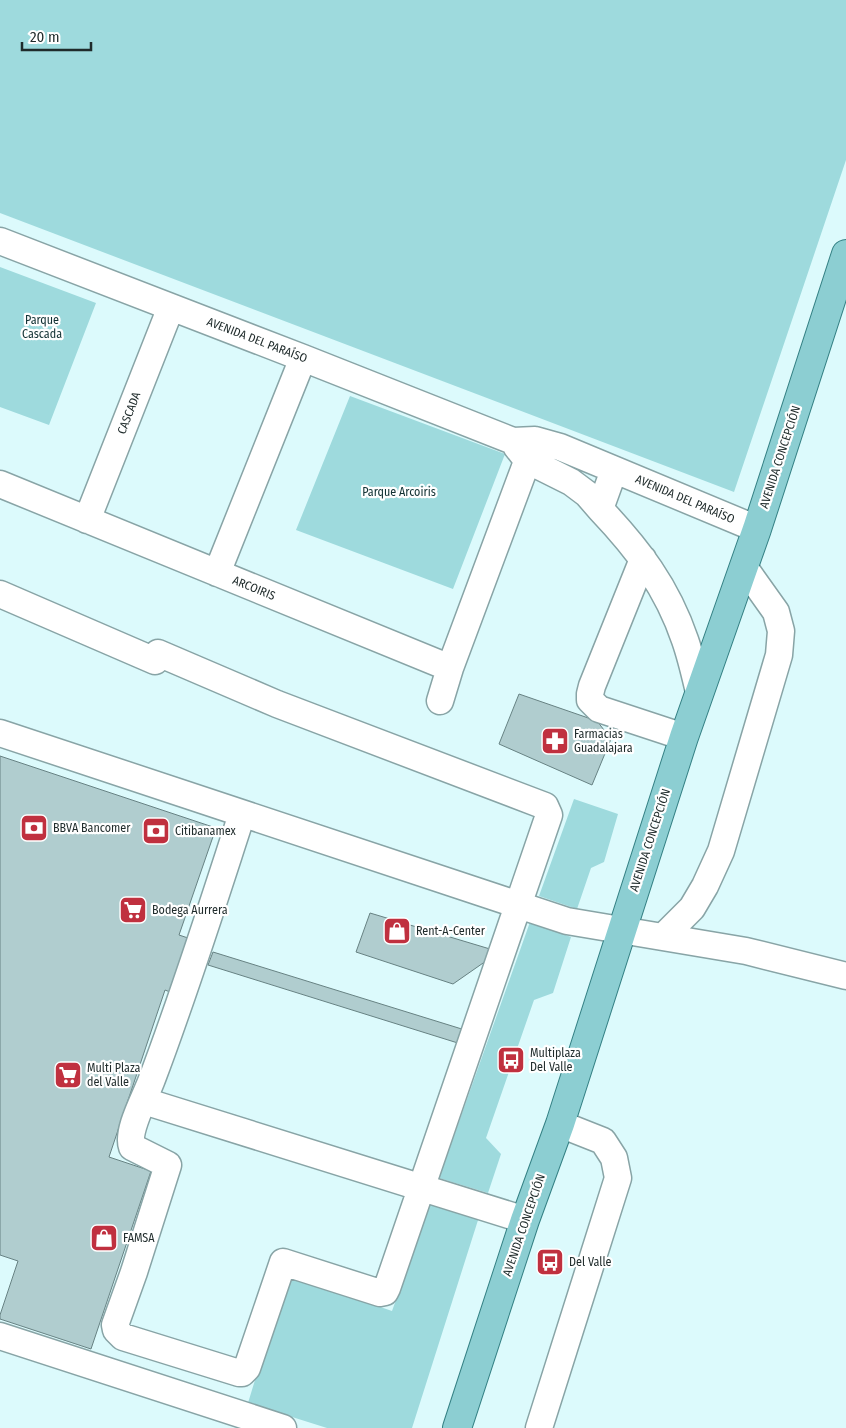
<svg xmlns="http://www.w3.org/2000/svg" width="846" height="1428" font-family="'Fira Sans Condensed',sans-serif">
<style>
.green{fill:#9edadd}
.building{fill:#b0cdcf;stroke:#678283}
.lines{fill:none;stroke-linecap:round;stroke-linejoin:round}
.minor-casing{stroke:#88a4a6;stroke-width:29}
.major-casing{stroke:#348084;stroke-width:30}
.minor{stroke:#fff;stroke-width:26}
.major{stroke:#8cced2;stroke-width:28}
.labels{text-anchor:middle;stroke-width:4.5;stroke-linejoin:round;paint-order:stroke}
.park-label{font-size:12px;fill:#113133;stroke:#fff}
.street-label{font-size:12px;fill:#1f2b2b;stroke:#fff}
.poi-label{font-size:12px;fill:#1f2b2b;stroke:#fff;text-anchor:start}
</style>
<rect width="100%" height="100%" fill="#dcfafc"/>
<path class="green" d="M0,0h846v160l-112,332 -734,-279z
M0,267l96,36 -47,122 -49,-18z
M350,396l155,58 -52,135 -157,-59z
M574,799l44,15 -14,48 -13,6 -14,41 -38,-13z
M530,922l41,15 -18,56 -19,7 -48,138 15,16 -13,39 -49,-15z
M432,1200l47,17 -67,211h-85l-79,-25 39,-128 105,36z"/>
<path class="building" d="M519,694l78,27 14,18 -19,46 -93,-41z
M0,756l216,72 -37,107 9,3 -18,54 -5,-2 -56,167 42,14 -60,178 -91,-30v-4l18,-54 -18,-6z
M370,913l120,36 -4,12 -33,23 -97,-32z
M213,952l252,78 -4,14 -253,-79z"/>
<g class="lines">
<g class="minor-casing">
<path id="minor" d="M0,241l303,117 210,83 22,-1 25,7 197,82
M516,446l11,14 44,22 16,12 13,15
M614,470l-14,39c38,40 67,78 85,131 6,17 10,35 14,52
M0,484l450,184
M87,520l84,-213
M643,559l-51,127 -2,8v6l9,9 85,28
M217,573l86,-215
M0,594l155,67 3,-8 119,51 268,102 4,9 -162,473 -2,4 -5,1 -97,-31 -36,106 -5,5h-3l-116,-36 -7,-7 -1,-5 19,-53 34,-107 -36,-18c-6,-16 14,-51 20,-68 33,-87 61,-176 90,-265
M440,701l10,-33 85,-228
M0,733l567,188 179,30 100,25
M663,937l29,-29 13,-22 16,-35 58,-196 2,-24 -5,-19 -32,-45
M144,1101l381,119
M0,1336l283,92
M539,1428l79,-250 -4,-20 -11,-17 -43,-17"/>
</g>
<g class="major-casing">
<path id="major" d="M457,1428l68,-208 35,-96 124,-387 73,-208 89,-275"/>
</g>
<use href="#minor" class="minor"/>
<use href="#major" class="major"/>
</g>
<defs>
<g id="pharmacy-square" transform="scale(1.4375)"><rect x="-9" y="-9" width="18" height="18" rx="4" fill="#c0303f" stroke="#fff"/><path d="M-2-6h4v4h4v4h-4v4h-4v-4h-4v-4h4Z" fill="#fff"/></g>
<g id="bank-square" transform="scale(1.4375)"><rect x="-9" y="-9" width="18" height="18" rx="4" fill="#c0303f" stroke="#fff"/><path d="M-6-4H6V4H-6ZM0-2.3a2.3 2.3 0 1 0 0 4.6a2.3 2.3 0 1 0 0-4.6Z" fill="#fff"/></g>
<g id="supermarket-square" transform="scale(1.4375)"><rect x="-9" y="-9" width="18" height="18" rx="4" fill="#c0303f" stroke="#fff"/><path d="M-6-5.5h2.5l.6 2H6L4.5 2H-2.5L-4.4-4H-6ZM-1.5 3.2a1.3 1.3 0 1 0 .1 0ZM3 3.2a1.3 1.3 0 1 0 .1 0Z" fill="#fff"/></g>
<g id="shop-square" transform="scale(1.4375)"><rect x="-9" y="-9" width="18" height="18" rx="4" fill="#c0303f" stroke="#fff"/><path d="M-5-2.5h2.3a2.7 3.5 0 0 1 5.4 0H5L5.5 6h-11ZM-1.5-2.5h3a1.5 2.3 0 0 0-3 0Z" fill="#fff"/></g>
<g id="bus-square" transform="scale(1.4375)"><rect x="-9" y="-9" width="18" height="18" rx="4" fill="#c0303f" stroke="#fff"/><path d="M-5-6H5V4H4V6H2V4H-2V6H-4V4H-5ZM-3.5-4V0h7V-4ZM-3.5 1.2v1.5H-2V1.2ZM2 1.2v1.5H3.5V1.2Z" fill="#fff"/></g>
</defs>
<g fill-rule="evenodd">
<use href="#pharmacy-square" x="555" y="741"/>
<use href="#bank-square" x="34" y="828"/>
<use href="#bank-square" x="156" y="831"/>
<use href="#supermarket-square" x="133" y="910"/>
<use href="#shop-square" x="397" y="931"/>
<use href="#bus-square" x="511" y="1060"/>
<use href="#supermarket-square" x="68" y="1075"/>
<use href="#shop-square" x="104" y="1238"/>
<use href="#bus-square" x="550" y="1262"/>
</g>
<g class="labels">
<g class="park-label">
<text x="42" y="324">Parque<tspan x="42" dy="14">Cascada</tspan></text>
<text x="399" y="496">Parque Arcoiris</text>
</g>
<g class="street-label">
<text transform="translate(257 340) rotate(21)" y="4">AVENIDA DEL PARAÍSO</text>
<text transform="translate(129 413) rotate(-69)" y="4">CASCADA</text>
<text transform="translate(780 457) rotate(-72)" y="4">AVENIDA CONCEPCIÓN</text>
<text transform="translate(685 499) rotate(23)" y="4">AVENIDA DEL PARAÍSO</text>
<text transform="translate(254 588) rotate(22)" y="4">ARCOIRIS</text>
<text transform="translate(650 840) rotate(-72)" y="4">AVENIDA CONCEPCIÓN</text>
<text transform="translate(524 1225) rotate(-71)" y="4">AVENIDA CONCEPCIÓN</text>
</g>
<g class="poi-label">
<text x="574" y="738">Farmacias<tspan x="574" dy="14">Guadalajara</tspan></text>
<text x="53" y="832">BBVA Bancomer</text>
<text x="175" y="835">Citibanamex</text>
<text x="152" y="914">Bodega Aurrera</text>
<text x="416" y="935">Rent-A-Center</text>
<text x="530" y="1057">Multiplaza<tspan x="530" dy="14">Del Valle</tspan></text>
<text x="87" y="1072">Multi Plaza<tspan x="87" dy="14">del Valle</tspan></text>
<text x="123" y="1242">FAMSA</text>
<text x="569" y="1266">Del Valle</text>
</g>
</g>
<path d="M22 42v8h69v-8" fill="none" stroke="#1f2b2b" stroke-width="2.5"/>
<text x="30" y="42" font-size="15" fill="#1f2b2b" stroke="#ffffff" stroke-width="4" paint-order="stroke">20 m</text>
</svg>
